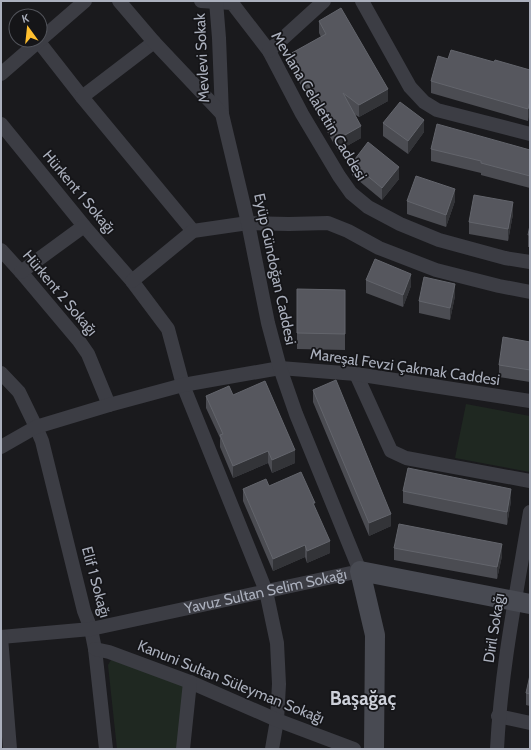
<svg xmlns="http://www.w3.org/2000/svg" width="531" height="750" font-family="Cabin,sans-serif">
<style>
.green{fill:#1f2821}
.lines{fill:none;stroke-linecap:round;stroke-linejoin:round}
.street{stroke:#3c3d44;stroke-width:14}
.secondary{stroke:#484a52;stroke-width:20}
.wall{fill:#4b4c52}
.shaded-wall{fill:#333438}
.building{fill:#56575e;stroke:#63656c}
.labels{text-anchor:middle;stroke-width:3.5;stroke-linejoin:round;paint-order:stroke}
.street-label{font-size:15px;fill:#abb0bd;stroke:#151518}
.district-label{font-size:19px;font-weight:bold;fill:#cdd0d9;stroke:#151518}
</style>
<rect width="100%" height="100%" fill="#1a1a1d"/>
<path class="green" d="M466,404l64,12v56l-75,-14z
M111,660l70,22 5,10 -7,57h-62l-9,-84z"/>
<g class="lines">
<g class="street">
<path d="M201,1l31,2 37,48 33,63 37,62 12,17 17,14 32,17 39,16 66,18 25,4"/>
<path d="M216,1l3,37 3,76"/>
<path d="M362,1l48,86 14,15 13,8 93,24"/>
<path d="M39,42l43,55"/>
<path d="M154,42l-72,55 111,134"/>
<path d="M269,51l55,-50"/>
<path d="M1,74l84,-73"/>
<path d="M1,124l83,102 48,55 36,48 15,56 83,206 11,52 2,41 -2,36 -5,29"/>
<path d="M1,250l20,22 58,69 9,13 21,51"/>
<path d="M21,272l63,-46"/>
<path d="M132,281l61,-50 55,-8 41,1 39,-1 20,8 31,17 57,22 63,16 31,6"/>
<path d="M1,373l18,19 17,35 6,14 42,170 7,18 4,20 11,100"/>
<path d="M356,374l35,77 15,7 124,23"/>
<path d="M1,447l35,-20 73,-22 74,-20 97,-17 76,6 174,27"/>
<path id="s1" d="M1,637l90,-8 269,-58 -64,-157 -16,-46 -12,-45 -20,-100 -26,-109 -68,-72 -35,-41"/>
<path d="M1,637l9,112"/>
<path d="M95,649l14,3 81,30 87,38 77,29"/>
<path d="M498,716l32,7"/>
<path d="M183,749l7,-67"/>
<path d="M497,749c4,-80 20,-159 33,-237"/>
</g>
<path class="secondary" d="M374,749l1,-114 -15,-64 170,33"/>
</g>
<path class="wall" d="M319,21l69,80 -29,16 -5,-3 7,24 -23,13 -48,-85v-12l31,-17 -2,-4z
M448,59l46,3 36,8 -2,51 -97,-28v-12z
M383,123l41,9 -16,22 -25,-18z
M431,149l99,1v38l-49,-13v-2l-50,-12z
M352,163l47,16 -17,21 -30,-25z
M407,201h48l-9,26 -39,-13z
M513,214l-5,27 -39,-7v-12z
M530,225v22h-2v-12z
M366,280l45,6 -8,21 -37,-14z
M297,289l48,1v60l-48,-1z
M455,296l-5,24 -31,-7v-12z
M530,342v40l-31,-5v-12z
M313,390l78,136 -22,10 -56,-134z
M233,395l62,68 -23,10 -4,-10 -35,15 -13,-31v-9l-14,-30v-12z
M269,486l46,22 15,45 -23,10 -2,-6 -32,14 -30,-70v-12z
M403,491l108,10 -4,24 -104,-22z
M394,548l108,8 -5,23 -103,-19z
M530,675v31l-4,-1v-12z"/>
<path class="shaded-wall" d="M388,89v12l-29,16v-12z
M530,101v12l-2,8v-12z
M424,120v12l-16,22v-13z
M361,126v12l-23,13v-12z
M399,167v12l-17,21v-12z
M455,189v12l-9,26v-12z
M513,202v12l-5,27v-12z
M411,274v12l-8,21v-12z
M455,284v12l-5,24v-12z
M295,450v13l-23,10v-13z
M268,451v12l-35,15v-12z
M511,489v12l-4,24v-13z
M391,514v12l-22,10v-13z
M330,541v12l-23,10v-12z
M502,544v12l-5,23v-12z
M305,545v12l-32,14v-12z"/>
<path class="building" d="M341,8l47,81 -29,16 -16,-12 18,33 -23,13 -48,-85 36,-20 -7,-13z
M451,50l43,12 1,-2 35,10v31l-2,8 -97,-28 7,-25 10,3z
M400,102l24,18 -16,21 -25,-18z
M437,124l93,26v26l-49,-13v-2l-50,-12z
M368,142l31,25 -17,21 -30,-25z
M416,176l39,13 -9,26 -39,-14z
M474,195l39,7 -5,27 -39,-7z
M530,225v10h-2z
M375,259l36,15 -8,21 -37,-15z
M424,277l31,7 -5,24 -31,-7z
M297,289l48,1v44l-48,-1z
M503,337l27,5v28l-31,-5z
M336,380l55,134 -22,9 -56,-133z
M265,381l30,69 -23,10 -4,-9 -35,15 -13,-31 3,-1 -17,-38 23,-10 4,9z
M408,468l103,21 -4,23 -104,-21z
M301,472l14,31h-2l17,38 -23,10 -2,-6 -32,14 -30,-70 23,-10 3,7z
M399,524l103,20 -5,23 -103,-19z
M530,675v19l-4,-1z"/>
<g class="labels">
<g class="street-label">
<text transform="translate(202 58) rotate(-93)" y="5">Mevlevi Sokak</text>
<text transform="translate(319 106) rotate(59)" y="5">Mevlana Celalettin Caddesi</text>
<text transform="translate(79 192) rotate(50)" y="5">Hürkent 1 Sokağı</text>
<text transform="translate(275 269) rotate(78)" y="5">Eyüp Gündoğan Caddesi</text>
<text transform="translate(60 293) rotate(50)" y="5">Hürkent 2 Sokağı</text>
<text transform="translate(405 367) rotate(8)" y="5">Mareşal Fevzi Çakmak Caddesi</text>
<text transform="translate(96 582) rotate(75)" y="5">Elif 1 Sokağı</text>
<text dy="5" stroke="none"><textPath href="#s1" startOffset="269">Yavuz Sultan Selim Sokağı</textPath></text>
<text transform="translate(494 628) rotate(-81)" y="5">Diril Sokağı</text>
<text transform="translate(231 682) rotate(22)" y="5">Kanuni Sultan Süleyman Sokağı</text>
</g>
<g class="district-label">
<text x="363" y="705">Başağaç</text>
</g>
</g>
<rect width="531" height="750" fill="none" stroke="#abb0bd" stroke-width="4"/>
<g transform="translate(28 28) rotate(345)"><circle r="19" fill="#151518" stroke="#51535a"/>
<path d="M0-3L7 15L0 10L-7 15Z" fill="#ffbf2f"/>
<text y="-6" font-size="11" font-weight="bold" text-anchor="middle" fill="#abb0bd">K</text>
</g>
</svg>
